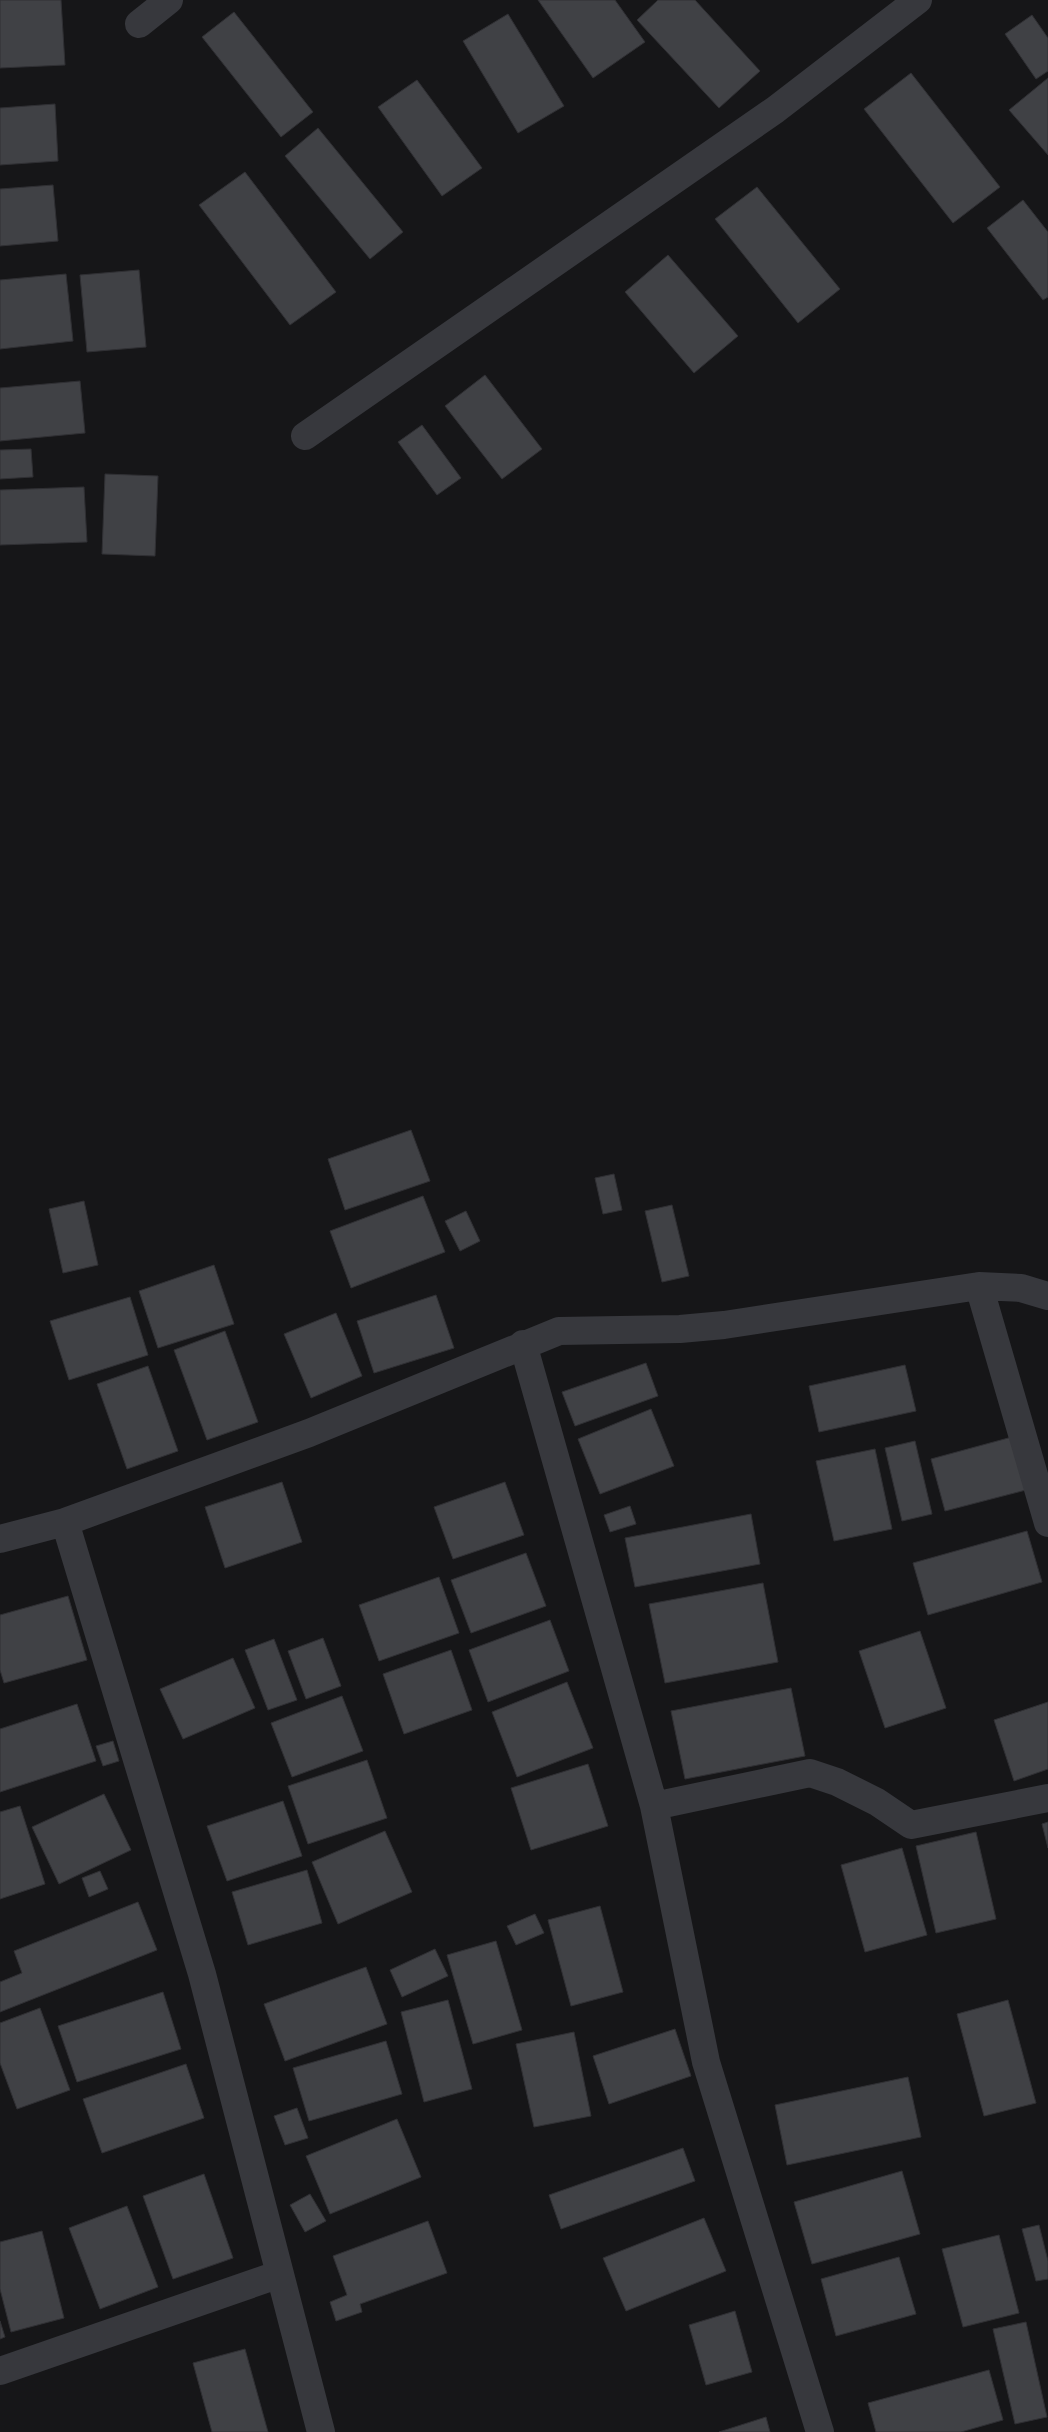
<svg xmlns="http://www.w3.org/2000/svg" width="1048" height="2432" font-family="Commissioner,sans-serif">
<style>
.building{fill:#404145;stroke:#303034}
.lines{fill:none;stroke-linecap:round;stroke-linejoin:round}
.street{stroke:#37383d;stroke-width:28}
</style>
<rect width="100%" height="100%" fill="#161618"/>
<path class="building" d="M0,0h61l4,65 -65,3z
M538,0h77l30,42 -52,36z
M658,0h37l65,71 -41,37 -82,-88z
M234,12l79,100 -32,25 -79,-100z
M508,14l56,92 -46,27 -55,-92z
M1032,15l16,23v33l-12,8 -31,-45z
M911,73l89,114 -47,36 -89,-114z
M1048,78v77l-39,-45z
M417,80l65,88 -40,28 -64,-89z
M55,104l3,57 -58,4v-57z
M318,128l85,104 -33,27 -85,-103z
M245,172l91,120 -46,33 -91,-120z
M53,185l5,56 -58,5v-57z
M757,187l83,102 -42,34 -83,-104z
M1023,200l25,32v65l-5,3 -56,-72z
M668,255l70,81 -44,37 -69,-81z
M139,270l7,77 -59,5 -7,-77z
M66,274l7,67 -73,8v-69z
M485,375l57,74 -40,30 -57,-73z
M80,381l5,52 -85,8v-53z
M422,425l39,53 -24,17 -39,-53z
M31,449l2,28 -33,2v-29z
M105,474l53,2 -3,80 -53,-2z
M84,487l3,55 -87,3v-55z
M411,1130l19,51 -85,29 -17,-51z
M614,1174l8,36 -19,4 -8,-36z
M423,1196l22,56 -94,36 -21,-57z
M84,1201l14,64 -35,8 -14,-64z
M672,1205l17,71 -27,6 -17,-71z
M466,1211l14,30 -20,10 -15,-30z
M214,1265l20,59 -76,24 -19,-57z
M436,1295l18,53 -80,25 -17,-52z
M130,1297l18,58 -79,25 -19,-59z
M336,1313l26,63 -51,22 -27,-64z
M225,1331l33,91 -51,18 -33,-90z
M646,1363l12,33 -83,30 -13,-34z
M905,1365l11,46 -97,21 -10,-46z
M148,1366l30,85 -51,18 -30,-85z
M651,1409l23,57 -74,28 -22,-55z
M1012,1437l14,53 -81,21 -14,-52z
M915,1441l17,73 -30,7 -17,-73z
M875,1449l17,80 -58,12 -18,-80z
M282,1482l20,60 -77,26 -20,-61z
M505,1482l19,53 -71,24 -19,-52z
M630,1506l6,18 -26,8 -6,-17z
M751,1514l9,50 -125,23 -10,-49z
M1027,1531l15,51 -114,33 -15,-52z
M526,1553l20,53 -75,27 -20,-53z
M439,1577l20,56 -80,28 -20,-56z
M763,1583l15,79 -113,21 -16,-79z
M68,1596l19,64 -83,23 -4,-13v-55z
M550,1620l19,51 -81,31 -19,-52z
M920,1631l26,77 -61,20 -26,-77z
M323,1638l18,48 -35,13 -18,-48z
M274,1639l23,61 -29,10 -23,-60z
M451,1650l21,60 -68,24 -21,-60z
M233,1658l22,50 -72,31 -23,-50z
M567,1682l26,66 -76,29 -25,-65z
M791,1688l14,68 -120,23 -14,-68z
M342,1696l21,55 -71,26 -21,-54z
M1048,1702v67l-34,12 -20,-61z
M77,1704l19,57 -96,31v-63z
M113,1741l6,20 -16,5 -7,-20z
M367,1760l20,58 -79,26 -20,-58z
M588,1764l20,62 -77,24 -20,-62z
M104,1794l27,56 -72,34 -27,-57z
M283,1801l19,55 -75,25 -20,-55z
M20,1806l25,78 -45,15v-87z
M1048,1822v26l-6,-24z
M385,1831l27,61 -74,32 -26,-62z
M976,1832l20,87 -60,14 -20,-87z
M902,1848l25,87 -62,17 -24,-87z
M307,1870l15,53 -74,22 -16,-53z
M100,1871l8,18 -19,8 -7,-19z
M138,1902l19,48 -157,62v-30l22,-9 -8,-22z
M600,1906l23,86 -52,14 -23,-86z
M535,1914l9,19 -28,12 -9,-19z
M496,1941l26,89 -49,14 -26,-89z
M435,1949l13,27 -46,21 -12,-27z
M366,1967l21,57 -102,37 -21,-57z
M163,1992l18,57 -104,33 -19,-56z
M448,2000l24,89 -48,13 -23,-90z
M1008,2000l28,103 -52,13 -27,-102z
M40,2008l30,82 -53,19 -17,-46v-40z
M675,2029l16,47 -82,28 -16,-48z
M574,2032l17,84 -57,11 -18,-83z
M386,2041l16,53 -93,27 -16,-53z
M186,2064l18,54 -102,35 -19,-54z
M908,2077l13,60 -134,28 -12,-60z
M297,2108l11,30 -23,7 -11,-29z
M397,2119l24,58 -91,37 -24,-58z
M683,2148l12,33 -134,48 -12,-34z
M902,2171l18,63 -108,30 -18,-62z
M204,2174l29,84 -60,21 -30,-83z
M310,2194l16,27 -21,11 -15,-27z
M127,2206l31,81 -58,22 -31,-81z
M704,2218l22,53 -100,40 -23,-53z
M428,2221l19,52 -87,31 2,8 -26,9 -6,-19 17,-7 -14,-39z
M1039,2225l9,36v18l-12,2 -14,-52z
M42,2231l22,87 -53,14 -11,-43v-47z
M999,2235l20,78 -56,14 -21,-78z
M899,2257l17,57 -80,22 -15,-57z
M735,2311l17,61 -46,13 -17,-60z
M0,2321l5,16 -5,2z
M1026,2322l21,95 -32,7 -22,-95z
M245,2349l23,83h-56l-19,-69z
M989,2370l14,50 -42,12h-85l-8,-29z
M766,2417l4,15h-51z"/>
<g class="lines">
<path class="street" d="M139,24l30,-24
M305,436l470,-326 143,-110
M979,1286l69,237
M523,1344l131,462 52,256 114,370
M65,1522l137,452 119,458
M0,1539l65,-17 244,-89 250,-102 121,-2 44,-4 255,-39 42,2 27,8
M654,1806l156,-33 27,9 40,20 34,23 137,-27
M0,2371l280,-97"/>
</g>
</svg>
